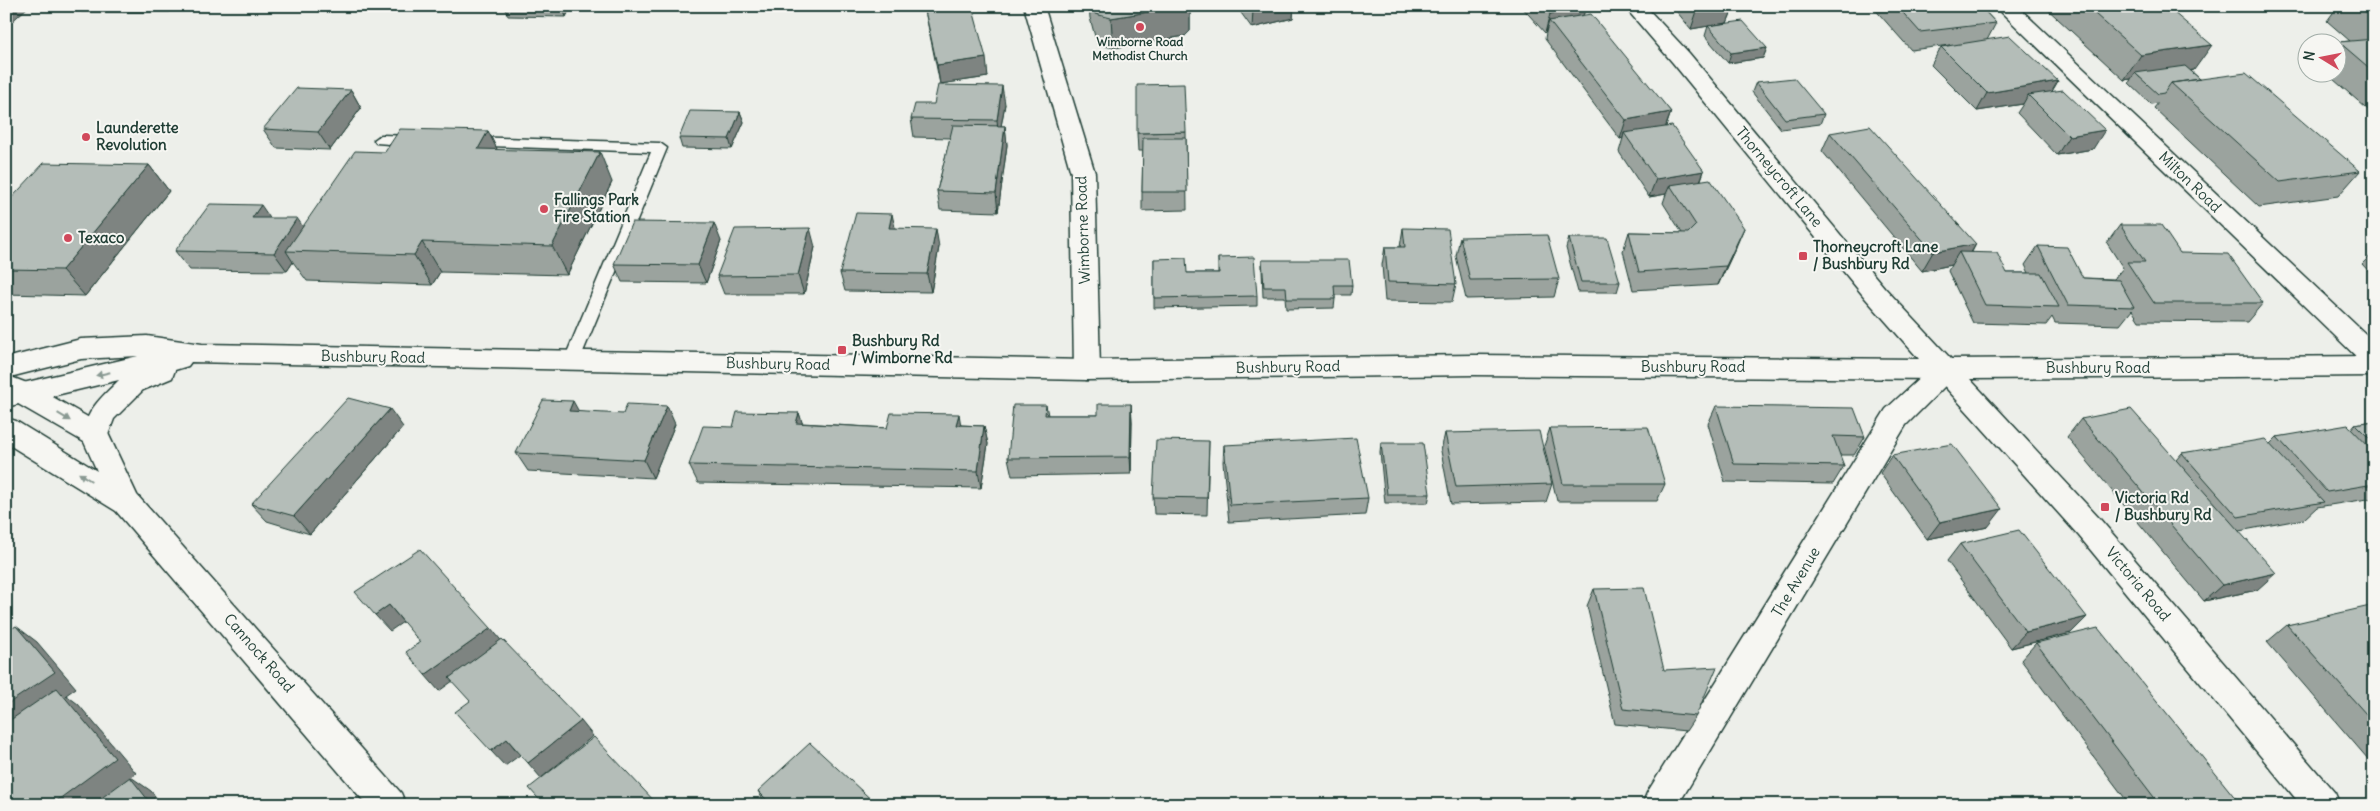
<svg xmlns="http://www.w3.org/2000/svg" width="2380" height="811" font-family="Delius,sans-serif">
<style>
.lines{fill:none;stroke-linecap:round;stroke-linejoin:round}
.service-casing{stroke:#1f3d34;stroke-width:3}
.minor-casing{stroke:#1f3d34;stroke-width:3}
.tertiary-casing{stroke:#1f3d34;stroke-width:3}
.trunk-casing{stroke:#1f3d34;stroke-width:3}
.service{fill:#f6f6f2;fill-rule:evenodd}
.minor{fill:#f6f6f2;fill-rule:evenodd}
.tertiary{fill:#f6f6f2;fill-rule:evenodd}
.trunk{fill:#f6f6f2;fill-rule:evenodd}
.wall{fill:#9ba39e;stroke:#1f3d34}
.shaded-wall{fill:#7e8481;stroke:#1f3d34}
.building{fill:#b4bdb8;stroke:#1f3d34}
.oneway{fill:#8a9a93}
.poi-dot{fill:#d1495b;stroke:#f6f6f2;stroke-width:2}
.labels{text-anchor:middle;stroke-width:4;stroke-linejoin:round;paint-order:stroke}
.far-poi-label{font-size:12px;font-weight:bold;fill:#1f3d34;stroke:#f6f6f2}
.poi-label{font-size:15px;font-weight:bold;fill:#1f3d34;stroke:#f6f6f2;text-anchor:start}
.street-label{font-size:15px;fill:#1f3d34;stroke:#f6f6f2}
</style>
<rect width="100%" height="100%" fill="#edefea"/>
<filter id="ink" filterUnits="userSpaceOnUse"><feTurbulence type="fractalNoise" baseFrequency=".02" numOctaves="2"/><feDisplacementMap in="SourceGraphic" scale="10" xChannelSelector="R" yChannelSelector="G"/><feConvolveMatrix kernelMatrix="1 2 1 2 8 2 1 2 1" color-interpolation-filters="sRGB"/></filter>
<g filter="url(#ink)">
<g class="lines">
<g class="service-casing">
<path id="service" d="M381,135l36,1 7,5 -7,5 -41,-3 -2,-3z
M470,137l190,6 7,5 -89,216 -6,2 -6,-2 -2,-4 87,-208 -186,-7 -2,-3 2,-3z"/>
</g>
<g class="minor-casing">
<path id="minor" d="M1024,6h20l51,167 5,197 -3,7 -10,3 -10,-3 -3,-7 -3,-197z
M1995,6h22l357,336v26l-9,-3z
M1946,359l9,3 4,7 -4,7 -49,49 -228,380h-36l5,-12 239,-384 51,-47z"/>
</g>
<g class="tertiary-casing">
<path id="tertiary" d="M1624,6h21l44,47 195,234 67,72 423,-3v20l-404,3 129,139 236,275 5,12h-39l-222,-269 -141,-157 -464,-4 -387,5 -896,-18 -3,4 -13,4 -3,8 -29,12 -29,29 -9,24 -10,3 -10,-3 -4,-8c10,-30 17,-34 38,-55l-113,27v-20l132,-31 -57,3 -75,19v-20l75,-19 66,-3 55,8 885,16 387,-5 445,4 -53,-60 -193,-236z"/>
</g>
<g class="trunk-casing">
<path id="trunk" d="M6,375l26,10 73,42 32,68 264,298 5,12h-39l-251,-294 -110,-68v-25l10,3 81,50 -13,-29 -78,-45z"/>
</g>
<use href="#service" class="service"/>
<use href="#minor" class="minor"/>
<use href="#tertiary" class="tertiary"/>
<use href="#trunk" class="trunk"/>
</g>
<path class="wall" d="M77,6h98l-5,6h-89z
M332,6h75l-1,2 -74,-1z
M415,6h77l-2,3 -74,-1z
M504,6h67l-5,11 -58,-1z
M672,6h72l-2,3 -68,1z
M924,6h48l16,71 -48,7z
M1089,6h101v25l-5,5 -72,12 -16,-4 -7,-26z
M1236,6h58l-1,12 -41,10z
M1521,6h65l-3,9 88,97 -5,15 38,44 -3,9 35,67 -18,38 -85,5 -10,-39 6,-19 53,1 -19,-30 3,-9 -17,3 -30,-45 4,-14 -3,1 -75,-100 1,-7 -1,1z
M1672,6h62l-7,17 40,25 -4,10 -35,5 -23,-27 3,-10 -17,3z
M1872,6h108l16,17 -9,17 71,41 -6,10 41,58 -36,6 -40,-42 6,-9 -46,7 -46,-46 10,-18 9,-2 -39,5z
M2044,6h122l28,64 -3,1 9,8 160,92 -22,25 -79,11 -105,-99 4,-5 -7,1 -22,-21 2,-4 -7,1z
M2338,6h36v109l-49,-43h13v-28l1,-2 11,-1 -23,-20z
M1756,82l68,32 -4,10 -39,5 -29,-37z
M351,90l10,18 -31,42 -54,-2 -13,-19z
M1005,104l-4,22h4l2,19 -9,67 -58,-2 -3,-19 13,-53 -36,-1 -3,-18z
M740,112l4,10 -12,27 -50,-1 -3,-10z
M488,131l9,19 115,32 -45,93 -127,-3 -8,13 -125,-4 -14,-19 -6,9 -97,-1 -15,-19 95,-33 33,9 82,-75z
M1186,132l1,78 -45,1v-19l1,-41h-5l-1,-18z
M1830,133l146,111 -4,8 35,21h22l-4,-8 13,-19 45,32 31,1 9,-11 -16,-25 13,-18 60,28 83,50 -16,19 -108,-1 -7,-11 -12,15 -65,-2 -3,-6 -6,8 -73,-2 -25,-52 3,-6 -29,6 -100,-120z
M149,165l20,26 -84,105 -79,-2v-90z
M896,228l43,19 -8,45 -86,-1 -5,-18z
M1403,228l53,56 -4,18 -67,-1 -3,-36 3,-18h15z
M1460,237l99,42 -5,18 -88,2 -10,-43z
M1569,238l51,44 -3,10h-39l-12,-44z
M721,241l-15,42 -84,-1 -8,-18z
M815,247l-11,47h-80l-7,-18z
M2374,252v25l-12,-13z
M1218,258l39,38v10l-103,2v-49l33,14h31z
M1262,260l90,25 -1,10h-16v4l-1,9 -48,1 -1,-12h-22l-1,-27z
M1131,404l1,18 -1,52 -119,2 -4,-18 38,-53 2,10h50z
M1716,406l149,31 -11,18h-15l5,11 -11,18 -108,-2 -17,-58z
M579,412l96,12 -22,54 -125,-7 -12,-18z
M799,413l3,10 85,5 74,-3 23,1 4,18 -7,44 -283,-5 -9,-18 44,-38z
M2081,419l95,41 6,-7 88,-9 7,-7 74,-8 4,-5 19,-3v77l-57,9 -13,12 -65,12 18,59 -53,11 -137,-164z
M403,427l-93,107 -43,-13 -16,-17z
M1550,428l115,56 -8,17h-100l-13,-55z
M1445,433l107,51 -6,18 -95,2 -10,-53z
M1209,441l-2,74 -53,-1 -1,-17z
M1381,443l49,51 -2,9h-43l-5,-51z
M1224,445l144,53 -3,17 -136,7 -6,-60z
M1892,455l96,72 -61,12 -47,-66z
M1960,544l127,73 -16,16 -60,15 -64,-87z
M1594,589l70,81 32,46 -10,15 -71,-7 -28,-118z
M2374,611v146l-6,2 -101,-117 20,-17z
M2036,643l205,162h-111l-109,-145z
M758,791l119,14h-111z"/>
<path class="shaded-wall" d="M11,6h18l-23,21v-17z
M166,6h9l-5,6z
M562,6h9l-5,11z
M1185,6h5v25l-5,5 -72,12 -2,-30z
M1268,6h26l-1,12 -41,10 1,-18z
M1586,6l-5,18 -32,-3 -3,11 -1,1 5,-19z
M1725,6h9l-7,17 -36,6 6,-18z
M2212,45l-18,25 -54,8 -5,-5 -4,6 -7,1 17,-25z
M1767,48l-4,10 -35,5 3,-10z
M986,58l2,19 -48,7 -3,-19z
M2058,81l-11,19 -19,-5 -5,9 -46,7 10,-18z
M1002,86l3,18 -6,34 -2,-18z
M351,90l10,18 -31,42 -12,-18z
M740,112l4,10 -12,27 -3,-10z
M1671,112l-7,19 -40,2 -1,5 -3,1 6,-19z
M1005,126l2,19 -9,67 -2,-19z
M2105,130l-12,19 -36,6 12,-19z
M488,131l15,30 -25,-12z
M600,152l12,30 -45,93 -15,-29z
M149,165l20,26 -84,105 -23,-26z
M1704,171l-7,18 -27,-4 -4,9 -17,3 7,-18z
M261,205l13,19 -22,-6z
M892,214l4,18 -7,-4z
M297,218l13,19 -24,14 7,11 -6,9 -13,-18z
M714,223l7,18 -15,42 -8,-18z
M810,228l5,19 -11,47 -6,-19z
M1744,228l-8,19 -18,38 8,-19z
M936,229l3,18 -8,45 -4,-18z
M422,242l18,30 -8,13 -18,-30z
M1976,244l-11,19 -6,-11 -8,13 -29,6 11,-19z
M573,401l10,18 -14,-8z
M1131,404l1,18 -1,52 -1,-17z
M667,406l8,18 -22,54 -9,-18z
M390,409l13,18 -93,107 -16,-18z
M799,413l6,18 -9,-8z
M959,414l3,18 -6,-7z
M984,426l4,18 -7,44 -3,-17z
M2002,509l-14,18 -61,12 13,-17z
M2276,573l-19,17 -53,11 18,-16z
M389,605l14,17 -13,9 -15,-16z
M2087,617l-16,16 -60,15 15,-16z
M16,626l21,16 39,46 -10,7 12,9 58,69 -5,4 20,14 11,14h-111l-45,-68v-32z
M491,628l13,16 -65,47 -14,-16z
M581,721l12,15 -52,42 -13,-15z
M507,739l13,16 -15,11 -14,-15z"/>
<path class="building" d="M6,6h5l-5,4z
M924,6h48l14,52 -49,7z
M1093,6h92l-74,12 -16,-4z
M1250,6h18l-15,4z
M1542,6h42l-34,8z
M1693,6h32l-28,5z
M1897,6h83l16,17 -76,9z
M2086,6h80l46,39 -71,10z
M2358,6h16v13z
M1591,14l80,98 -45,8 -77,-99z
M1743,21l24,27 -36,5 -23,-27z
M2010,36l48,45 -71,12 -46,-46z
M2374,39v33l-35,-30z
M2185,66l15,13 -29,4 -7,10 -6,1 -23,-21z
M2246,73l114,98 -80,11 -109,-99z
M1794,78l30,36 -39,5 -29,-37z
M1184,84l2,48 -49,1v-48z
M938,85l64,1 -5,34 -86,-1 4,-15h19z
M297,88l54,2 -33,42 -55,-3z
M2063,90l42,40 -36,6 -41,-41z
M690,111l50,1 -11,27 -50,-1z
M953,125l52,1 -9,67 -59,-2z
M1672,126l32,45 -48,8 -32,-46z
M1870,126l106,118 -43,8 -103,-119z
M400,129l88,2 -10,18 122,3 -48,94 -130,-4 -8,13 -128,-4 69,-100 30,1z
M1143,138h43l1,54h-45z
M44,163l105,2 -87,105 -56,-1v-65z
M1710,179l34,49 -18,38 -87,6 -10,-40 59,1 8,-8 -26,-40z
M210,204l51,1 -9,13h45l-23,35 -99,-2z
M856,213l36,1 -3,14 47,1 -9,45 -87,-1z
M632,222l82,1 -16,42 -84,-1z
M2120,225h41l19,28 48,1 35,49h-109l-27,-41h18z
M810,228l-12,47 -81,1 18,-47z
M1403,228l45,1 8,55 -68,-2 -3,-35h20z
M1547,235l12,44 -89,1 -10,-43z
M1569,238h38l13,44h-39z
M2038,246l29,1 16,31 36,2 15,27 -66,-2z
M1959,252l38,1 10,20h34l18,34 -74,-2z
M1254,257l3,39 -103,2v-39l32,-1 1,15h32l-1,-15z
M1262,260h87l3,25h-18l1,14h-48l-1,-12h-22z
M348,398l42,11 -96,107 -43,-12z
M543,400l30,1 -4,10 54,3 4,-10 40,2 -23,54 -128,-7z
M1098,404h33l-1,53 -122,1 5,-53h33l-1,10h53z
M1716,406l138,2 11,29 -32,-1 11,30 -110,-2z
M2131,409l145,164 -54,12 -141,-166z
M737,412l62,1 -3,10 91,5 4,-15 68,1 -3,11 28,1 -6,45 -289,-6 14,-39 30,1z
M2374,421v22l-19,-19z
M2348,425l26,27v32l-47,8 -50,-55z
M1648,427l17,57h-102l-13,-56z
M1539,431l13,53 -96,3 -11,-54z
M1356,438l12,60 -138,7 -6,-60z
M2265,439l59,63 -86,15 -56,-64z
M1156,440l53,1 -2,57 -54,-1z
M1381,443h42l7,51h-43z
M1952,444l50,65 -62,13 -48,-67z
M2019,530l68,87 -61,15 -66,-88z
M420,549l71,79 -66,47 -19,-23 14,-10 -31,-37 -14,10 -20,-23z
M1644,588l20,82 53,-3 -21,49 -73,-7 -29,-120z
M2370,606l4,5v112l-87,-98z
M16,626l39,46 -49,33v-73z
M2098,628l143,177h-81l-124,-162z
M502,639l79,82 -53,42 -21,-24 -16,12 -36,-39 15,-11 -21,-23z
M57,688l58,70 -64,47h-40l-5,-7v-75z
M594,737l64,68h-114l-15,-17z
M810,743l67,62h-105l-14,-14z
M130,777l22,28h-60z"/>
<defs><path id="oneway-solid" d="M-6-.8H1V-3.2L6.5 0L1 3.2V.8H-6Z" transform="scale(1.25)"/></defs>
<g class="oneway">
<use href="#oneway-solid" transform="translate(103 374) rotate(167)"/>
<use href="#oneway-solid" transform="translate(64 417) rotate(31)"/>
<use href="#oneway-solid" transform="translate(85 477) rotate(-148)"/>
</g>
</g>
<g class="poi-dot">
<circle cx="1140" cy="27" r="5"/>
<circle cx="86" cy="137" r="5"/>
<circle cx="544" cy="209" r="5"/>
<circle cx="68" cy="238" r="5"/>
<rect x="1798" y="251" width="10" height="10" rx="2.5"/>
<rect x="837" y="345" width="10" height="10" rx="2.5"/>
<rect x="2100" y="502" width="10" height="10" rx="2.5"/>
</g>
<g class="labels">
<g class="far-poi-label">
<text x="1140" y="46">Wimborne Road<tspan x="1140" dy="14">Methodist Church</tspan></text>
</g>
<g class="poi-label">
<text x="96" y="133">Launderette<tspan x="96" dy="17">Revolution</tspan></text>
<text x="554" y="205">Fallings Park<tspan x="554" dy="17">Fire Station</tspan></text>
<text x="78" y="243">Texaco</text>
<text x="1813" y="252">Thorneycroft Lane<tspan x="1813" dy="17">/ Bushbury Rd</tspan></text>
<text x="852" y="346">Bushbury Rd<tspan x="852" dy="17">/ Wimborne Rd</tspan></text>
<text x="2115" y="503">Victoria Rd<tspan x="2115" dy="17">/ Bushbury Rd</tspan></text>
</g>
<g class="street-label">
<text transform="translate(1779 177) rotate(50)" y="5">Thorneycroft Lane</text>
<text transform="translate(2190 182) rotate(44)" y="5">Milton Road</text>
<text transform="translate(1083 230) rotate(-92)" y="5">Wimborne Road</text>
<text transform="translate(373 357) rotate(1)" y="5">Bushbury Road</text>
<text transform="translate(778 364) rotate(1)" y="5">Bushbury Road</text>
<text transform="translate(1288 367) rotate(-1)" y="5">Bushbury Road</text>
<text x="1693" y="372">Bushbury Road</text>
<text x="2098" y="373">Bushbury Road</text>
<text transform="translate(1796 582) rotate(-59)" y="5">The Avenue</text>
<text transform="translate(2138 584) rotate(50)" y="5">Victoria Road</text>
<text transform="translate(259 653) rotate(49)" y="5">Cannock Road</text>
</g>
</g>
<rect width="2380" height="811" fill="none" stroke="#f6f6f2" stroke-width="25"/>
<rect x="12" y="12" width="2355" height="786" fill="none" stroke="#1f3d34" stroke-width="2" filter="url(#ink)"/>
<g transform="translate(2322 58) rotate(280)"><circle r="24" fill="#f6f6f2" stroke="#a0aca6"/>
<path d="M0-4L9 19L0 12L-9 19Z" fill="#d1495b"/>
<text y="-8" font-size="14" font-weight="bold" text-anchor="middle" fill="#1f3d34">N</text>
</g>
</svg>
